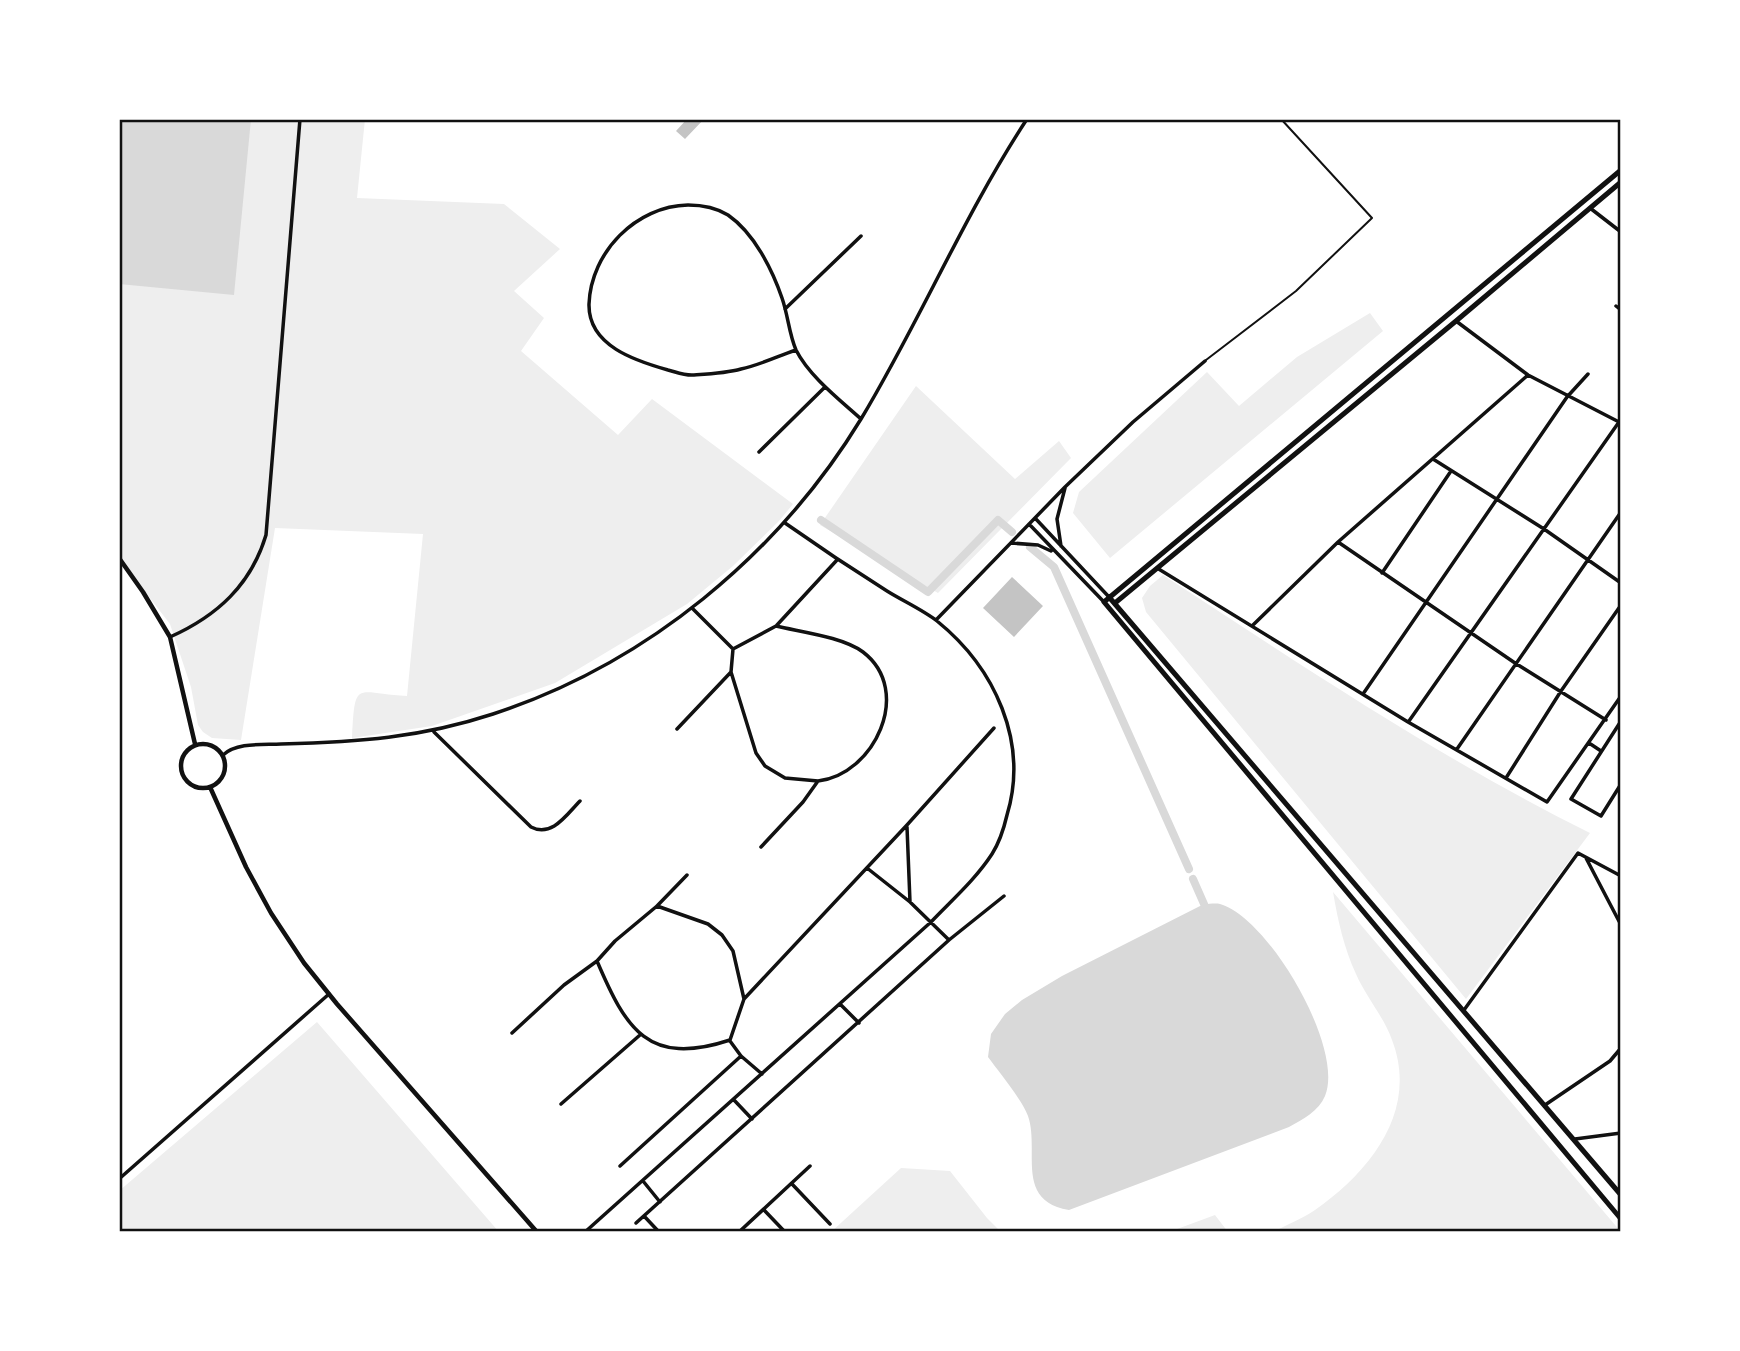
<svg xmlns="http://www.w3.org/2000/svg" width="1740" height="1351" font-family="'Varela Round',sans-serif">
<style>
.green{fill:#eee}
.water{fill:#d9d9d9}
.lines{fill:none;stroke-linecap:round;stroke-linejoin:round}
.canal{stroke:#d9d9d9;stroke-width:8}
.building{fill:#c4c4c4}
.service{stroke:#111;stroke-width:2}
.minor{stroke:#111;stroke-width:3.5}
.tertiary{stroke:#111;stroke-width:4.5}
.secondary{stroke:#111;stroke-width:5}
.neatline{fill:none;stroke:#111;stroke-width:2.5}
</style>
<rect width="100%" height="100%" fill="#fff"/>
<path class="green" d="M119,119h246l-8,79 147,6 56,45 -46,42 30,27 -23,33 97,84 34,-36 141,105 -14,17 -46,45 -46,38 -132,79 -123,43 -80,12c3,-60 3,-45 55,-42l16,-162 -148,-6 -34,212 -29,-2 -9,-6 -5,-7 -7,-38 -21,-63 -51,-66z
M1370,313l13,18 -273,227 -37,-45 6,-21 128,-120 32,34 58,-49z
M916,386l99,93 44,-38 12,17 -133,135 -118,-68z
M1163,575c140,91 278,184 427,258l-124,166 -320,-387 -4,-14 8,-12z
M1333,892l288,340h-348c13,-7 29,-13 42,-22 56,-39 104,-100 77,-170 -8,-23 -26,-43 -36,-66 -12,-26 -18,-53 -23,-82z
M317,1022l182,210h-380v-41z
M901,1168l49,3 37,47 14,14h-170z
M1215,1215l13,17h-59z"/>
<path class="water" d="M119,119h132l-17,176 -115,-11z
M1204,904c5,0 12,-1 16,0 48,13 125,144 105,192 -6,15 -22,23 -36,31l-220,83c-55,-9 -29,-60 -41,-94 -6,-16 -29,-44 -40,-59l3,-23 14,-20 17,-14 40,-24z"/>
<g class="lines">
<path class="canal" d="M821,520l107,72 70,-72 14,12
M1030,547l24,20 135,302
M1193,879l11,25"/>
</g>
<path class="building" d="M687,119h17l-19,20 -9,-8z
M1012,577l31,29 -29,31 -31,-29z"/>
<g class="lines">
<path class="service" d="M1206,360l90,-69 76,-73 -91,-99"/>
<path class="minor" d="M1590,208l31,24
M1616,306l5,4
M785,309l76,-73
M1456,321l72,54 93,48
M796,350c-18,6 -36,15 -55,19 -14,4 -32,5 -47,6 -9,1 -18,-3 -26,-5 -32,-9 -80,-24 -79,-66 2,-52 47,-98 99,-99 15,0 27,2 40,10 26,18 44,54 54,83 6,17 7,36 14,52 13,26 44,50 65,69
M759,452l66,-65
M1433,459l111,70 77,54
M1035,518l74,79
M1029,524l75,78
M1338,542l177,121 91,57
M1011,543l27,2 13,6
M1061,546l-4,-27 8,-31
M1157,568l251,154 139,80 74,-106
M1382,573l69,-102
M693,609l40,40
M936,620l129,-133 68,-65 72,-61
M777,625l60,-65
M1253,625l85,-83 190,-167
M170,637c47,-21 81,-52 96,-102l34,-416
M1363,694l204,-297 21,-23
M1409,721l210,-299
M1621,721l-50,78 30,17 20,-32
M677,729l54,-57
M434,732l97,95c21,11 36,-13 49,-26
M1589,743l12,8
M1457,749l164,-237
M223,755c14,-13 40,-10 58,-11 77,-2 139,-6 212,-30 153,-50 285,-159 368,-295 59,-98 103,-204 166,-300
M1506,778l55,-87 60,-86
M907,827l3,75
M761,847l42,-45 15,-21c56,-6 96,-90 45,-129 -20,-15 -62,-20 -87,-26l-43,23 -2,23 25,81 9,13 20,12 33,3
M1586,858l35,67
M867,868l43,34 39,38
M657,906l51,18 14,11 11,16 11,48 -14,41c-82,27 -104,-11 -133,-79l18,-20z
M657,906l30,-31
M744,999l163,-174 87,-97
M840,1004l19,19
M1464,1010l114,-157 43,23
M512,1033l52,-48 33,-24
M730,1041l11,15 21,18
M734,1100l18,19
M561,1104l79,-69
M1545,1105l65,-44 11,-13
M1575,1139l46,-6
M620,1166l121,-110
M119,1179l210,-185
M643,1181l17,21
M792,1184l38,40
M764,1210l21,22
M644,1216l15,16
M636,1223l313,-283 55,-44
M585,1232l346,-310c21,-22 44,-42 61,-68 7,-11 12,-26 15,-39 22,-73 -12,-147 -70,-194 -14,-11 -34,-20 -50,-30 -35,-22 -68,-44 -102,-68
M739,1232l71,-66"/>
<path class="tertiary" d="M119,558l24,34 27,45 25,107
M181 766a22 22 0 1 1 44 0a22 22 0 1 1-44 0Z
M210,787l36,80 25,46 33,50 33,41 200,228"/>
<path class="secondary" d="M1621,170l-517,432 517,617
M1109,597l512,598
M1115,603l341,-282 165,-139"/>
</g>
<rect width="1740" height="1351" fill="none" stroke="#ffffff" stroke-width="242"/>
<rect x="121" y="121" width="1498" height="1109" class="neatline"/>
</svg>
